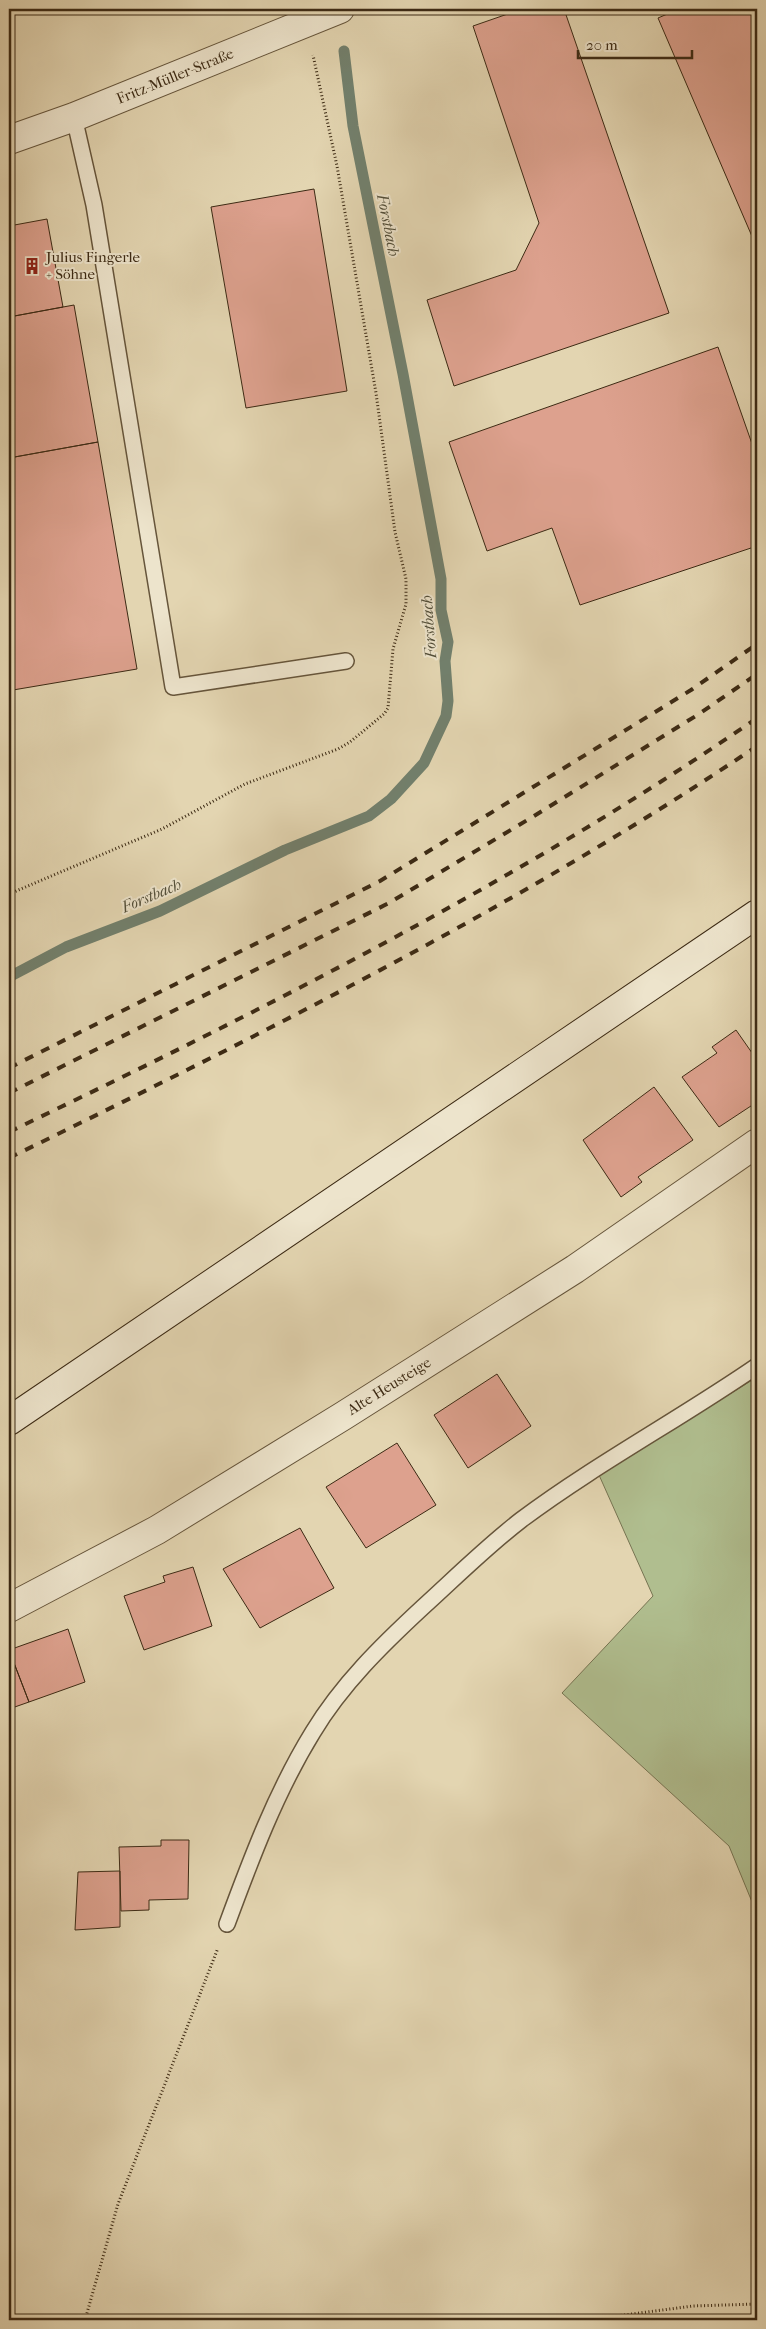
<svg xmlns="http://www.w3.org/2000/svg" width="766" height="2329" font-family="'IM FELL French Canon',serif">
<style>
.green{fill:#b0be8f;stroke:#767452}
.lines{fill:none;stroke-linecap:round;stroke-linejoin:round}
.stream{stroke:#72806d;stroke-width:11}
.building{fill:#dda18e;stroke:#3c2a14}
.service-casing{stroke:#66553b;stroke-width:18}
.minor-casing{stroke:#66553b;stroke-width:30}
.tertiary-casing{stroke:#66553b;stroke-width:30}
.secondary-casing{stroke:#3c2a14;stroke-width:30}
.path{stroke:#3c2a14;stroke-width:3;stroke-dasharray:1 2.5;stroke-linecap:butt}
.service{stroke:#ede4cc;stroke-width:15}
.minor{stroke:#ede4cc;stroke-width:28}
.tertiary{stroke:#ede4cc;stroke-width:28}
.secondary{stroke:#ede4cc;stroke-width:28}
.rail{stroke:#3c2a14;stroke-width:4;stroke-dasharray:9 9;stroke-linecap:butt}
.labels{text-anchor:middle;stroke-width:4;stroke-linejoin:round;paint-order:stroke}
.street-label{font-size:15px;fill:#3c2a14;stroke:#ede4cc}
.poi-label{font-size:15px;fill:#3c2a14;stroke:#ede4cc;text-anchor:start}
.water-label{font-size:16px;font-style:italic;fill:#524e39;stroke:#ede4cc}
</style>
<rect width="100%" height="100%" fill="#e3d5b1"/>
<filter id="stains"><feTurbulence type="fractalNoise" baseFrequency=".004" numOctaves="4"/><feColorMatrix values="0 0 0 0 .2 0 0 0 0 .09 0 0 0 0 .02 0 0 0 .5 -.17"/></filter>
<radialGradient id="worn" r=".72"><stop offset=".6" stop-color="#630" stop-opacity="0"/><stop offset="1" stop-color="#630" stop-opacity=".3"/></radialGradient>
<path class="green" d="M757,1377v537l-28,-68 -167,-153 91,-97 -54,-121z"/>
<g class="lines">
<path class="stream" d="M9,977l57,-30 94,-36 125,-61 84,-34 22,-17 33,-36 22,-47 2,-15 -3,-40 3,-19 -7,-32v-31l-38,-205 -50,-248 -9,-75"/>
</g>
<path class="building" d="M522,9h42l105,304 -215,73 -27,-86 89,-30 23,-47 -66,-197z
M679,9h78v239l-99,-230z
M314,189l33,202 -101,17 -35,-201z
M47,219l16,88 -54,10v-91z
M74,305l24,137 -89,16v-141z
M718,347l39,111v88l-177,59 -28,-77 -65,23 -38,-109z
M98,442l39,227 -124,21 -4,-25v-207z
M736,1030l21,30v42l-38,25 -37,-50 35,-24 -5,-6z
M654,1087l39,53 -55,37 4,5 -21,15 -38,-57z
M497,1374l34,52 -63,42 -34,-53z
M397,1443l39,62 -70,43 -40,-61z
M300,1528l34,60 -74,40 -37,-59z
M193,1567l19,59 -68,24 -20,-54 41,-14 -2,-6z
M68,1629l17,53 -56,20 -20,-52z
M9,1650l20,52 -20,7z
M161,1840h28l-1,59 -39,1v10l-28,1 -2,-64 42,-1z
M120,1871v56l-45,3 3,-58z"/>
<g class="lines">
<g class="service-casing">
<path id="service" d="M74,117l20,88 79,482 173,-26
M227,1924c24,-65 49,-132 86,-192 29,-48 69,-87 110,-125 32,-29 63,-60 98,-87 75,-56 159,-101 236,-154"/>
</g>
<g class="minor-casing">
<path id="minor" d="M9,1608l148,-78 186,-114 232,-147 182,-126"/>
</g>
<g class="tertiary-casing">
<path id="tertiary" d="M9,140l65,-23 266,-108"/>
</g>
<g class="secondary-casing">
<path id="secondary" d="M9,1421l748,-507"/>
</g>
<path class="path" d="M9,894l153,-65 83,-45 93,-35 12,-7 34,-28 4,-6 5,-59 13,-45v-25l-11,-47 -19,-139 -39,-227 -24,-111
M85,2320l33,-116 100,-256
M586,2320l107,-14 64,-2"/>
<use href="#service" class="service"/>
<use href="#minor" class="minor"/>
<use href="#tertiary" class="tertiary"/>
<use href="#secondary" class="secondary"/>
<path class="rail" d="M9,1068l371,-187 311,-191 66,-46
M9,1093l380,-190 145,-87 165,-102 58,-40
M9,1132c256,-123 514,-253 748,-414
M9,1158c255,-125 512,-253 748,-412"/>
</g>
<defs>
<g id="building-bare" transform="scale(1.35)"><path d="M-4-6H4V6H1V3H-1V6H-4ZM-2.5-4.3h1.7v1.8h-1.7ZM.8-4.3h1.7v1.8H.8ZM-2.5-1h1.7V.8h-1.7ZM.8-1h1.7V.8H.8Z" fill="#8f2418" stroke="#ede4cc" stroke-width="2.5" paint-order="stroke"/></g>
</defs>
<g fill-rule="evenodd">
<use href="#building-bare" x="32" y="266"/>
</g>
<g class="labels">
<g class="street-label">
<text transform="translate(175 76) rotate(-22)" y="5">Fritz-Müller-Straße</text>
<text transform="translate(389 1386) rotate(-32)" y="5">Alte Heusteige</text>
</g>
<g class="poi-label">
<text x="46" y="262">Julius Fingerle<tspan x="46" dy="17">+ Söhne</tspan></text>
</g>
<g class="water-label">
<text transform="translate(389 225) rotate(79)" y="6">Forstbach</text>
<text transform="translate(428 627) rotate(-94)" y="6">Forstbach</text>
<text transform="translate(151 895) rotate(-23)" y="6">Forstbach</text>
</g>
</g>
<rect width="766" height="2329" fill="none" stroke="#e3d5b1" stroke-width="30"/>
<rect x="10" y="10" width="746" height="2309" fill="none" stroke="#3c2a14" stroke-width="2.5"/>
<rect x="15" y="15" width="736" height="2299" fill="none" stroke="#3c2a14"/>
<path d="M578 50v8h114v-8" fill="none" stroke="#3c2a14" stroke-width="2.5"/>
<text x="586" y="50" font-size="15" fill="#3c2a14" stroke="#ede4cc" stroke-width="4" paint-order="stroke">20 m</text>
<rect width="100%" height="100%" filter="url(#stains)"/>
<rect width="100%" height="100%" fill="url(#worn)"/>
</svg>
